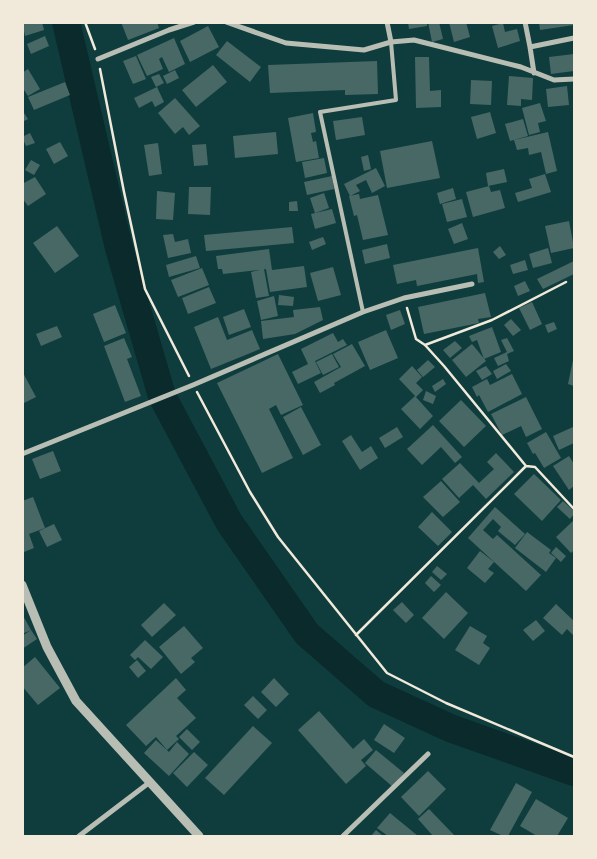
<svg xmlns="http://www.w3.org/2000/svg" width="597" height="859" font-family="Lato,sans-serif">
<style>
.lines{fill:none;stroke-linecap:round;stroke-linejoin:round}
.river{stroke:#0a2a2b;stroke-width:28}
.building{fill:#486865}
.path{stroke:#f1e9da;stroke-width:2.5}
.service{stroke:#b8beb3;stroke-width:4}
.minor{stroke:#b8beb3;stroke-width:5}
.tertiary{stroke:#b8beb3;stroke-width:9}
</style>
<rect width="100%" height="100%" fill="#0f3d3e"/>
<g class="lines">
<path class="river" d="M66,22l53,226 43,148 67,126 78,112 69,60 74,34 124,44"/>
</g>
<path class="building" d="M22,22h20l2,8 -19,6z
M121,22h36l2,6 -31,12z
M408,22h19v4l-18,3z
M428,22h11l4,17 -11,3z
M449,22h17l4,15 -16,5z
M539,22h35v3l-34,5z
M503,23l2,9 12,-3 3,12 -22,7 -6,-22z
M208,26l11,21 -29,15 -10,-21z
M45,36l4,10 -18,8 -4,-10z
M174,38l11,26 -16,8 -7,-15 -3,2 4,10 -16,7 -10,-21z
M227,41l34,26 -11,15 -34,-27z
M574,54v17l-23,3 -2,-17z
M136,56l10,23 -13,5 -10,-23z
M415,57h14l1,34 11,-1v17l-25,1z
M377,61l1,33 -33,1v-5l-75,3 -2,-28z
M213,65l14,17 -31,25 -14,-17z
M28,69l12,20 -12,7 -6,-9v-14z
M175,70l4,8 -12,6 -4,-8z
M159,74l5,9 -8,4 -5,-10z
M509,76l24,2 -1,22 -11,-1v7l-14,-1z
M471,80l21,1 -1,24 -21,-1z
M65,82l5,13 -36,15 -6,-13z
M567,86l2,19 -21,2 -2,-18z
M157,87l7,15 -9,5 -3,-6 -13,7 -5,-10z
M175,98l25,28 -11,9 -6,-8 -8,7 -17,-21z
M540,103l6,18 -8,2 2,9 -11,3 -7,-27z
M22,110l6,9 -6,3z
M490,112l6,21 -19,6 -6,-22z
M313,113l3,19 -5,1 2,9 3,-1 3,17 -23,4 -8,-44z
M362,117l3,18 -29,5 -3,-19z
M523,119l5,17 -18,5 -5,-17z
M276,132l2,22 -43,4 -2,-22z
M548,132l9,39 -11,3 -5,-22 -12,3 -1,-7 -11,2 -3,-10z
M30,133l5,10 -9,3 -4,-9z
M432,141l8,37 -53,10 -7,-37z
M60,142l8,14 -14,8 -8,-15z
M158,143l4,31 -13,2 -5,-31z
M206,144l2,21 -14,1 -2,-21z
M368,155l3,14 -7,2 -3,-14z
M324,158l3,15 -22,5 -3,-16z
M31,160l9,5 -6,10 -9,-5z
M376,168l9,18 -13,7 -6,-13 -10,5 4,6 -10,5 -6,-12z
M504,169l3,13 -19,4 -2,-13z
M545,174l6,18 -33,10 -3,-9 17,-5 -3,-9z
M332,176l2,13 -27,6 -3,-13z
M35,177l11,17 -18,12 -6,-8v-14z
M489,186l2,6 9,-2 5,18 -32,9 -7,-25z
M189,187h22l-1,28 -22,-1z
M453,188l3,11 -16,5 -3,-11z
M157,191l18,2 -2,27 -17,-1z
M324,193l5,15 -14,5 -5,-15z
M359,194l1,5 18,-4 10,40 -25,5 -6,-25 -3,1 -5,-20z
M462,199l5,18 -20,5 -5,-18z
M297,201l1,10h-9v-9z
M332,209l4,14 -21,6 -4,-15z
M569,221l5,27 -23,5 -6,-27z
M462,223l6,16 -14,5 -6,-15z
M57,226l22,30 -24,17 -22,-30z
M292,227l2,16 -88,8 -2,-16z
M173,234l2,8 13,-3 3,14 -23,5 -5,-23z
M323,237l3,7 -14,6 -3,-8z
M387,244l3,14 -25,6 -3,-14z
M500,246l6,9 -7,4 -6,-7z
M478,248l6,34 -6,1 -1,-9 -60,12 -1,-6 -19,4 -4,-19z
M548,248l4,15 -19,5 -4,-14z
M269,249l3,21 32,-4 3,21 -37,5 -4,-23 -43,5 -1,-5h-4l-2,-13z
M196,256l4,12 -31,9 -3,-12z
M525,260l3,10 -15,4 -3,-9z
M574,261v13l-31,15 -6,-10z
M333,267l8,28 -23,6 -8,-28z
M202,268l7,17 -31,12 -7,-17z
M264,269l5,27 -13,2 -5,-26z
M525,281l5,10 -12,5 -4,-10z
M209,287l7,16 -28,11 -6,-16z
M485,293l6,24 -13,2 1,4 -55,11 -6,-27z
M279,295l15,2 -1,9 -15,-1z
M274,296l4,20 -17,4 -4,-19z
M532,302l10,22 -12,6 -11,-22z
M115,305l11,28 -22,9 -11,-28z
M320,307l3,13 -28,14 -32,5 -2,-18 33,-4 -1,-7z
M244,309l7,18 -22,8 -6,-18z
M400,310l5,14 -14,6 -5,-15z
M218,317l9,23 25,-10 8,19 -49,20 -17,-42z
M511,319l10,11 -8,6 -9,-11z
M554,322l3,7 -9,4 -3,-8z
M57,326l5,11 -21,9 -5,-12z
M492,327l9,25 -17,7 -7,-19 -5,2 -3,-6z
M386,330l12,28 -28,12 -12,-28z
M333,333l5,9 5,-3 4,6 -32,16 6,12 -23,11 -6,-12 16,-8 -7,-15z
M124,338l8,19 -5,2 14,37 -16,6 -21,-56z
M507,338l7,13 -7,3 2,7 -11,5 -4,-8 13,-6 -6,-12z
M455,341l7,7 -12,10 -7,-8z
M352,344l13,22 -31,17 1,2 -15,8 -6,-11 27,-15 -8,-13z
M472,344l14,17 -20,16 -14,-17z
M278,354l25,51 -22,10 -5,-10 -7,4 24,49 -31,15 -45,-90z
M332,354l7,13 -16,8 -7,-13z
M574,355v31l-6,-2z
M428,360l7,7 -12,10 -6,-7z
M506,364l5,7 -14,8 -4,-8z
M412,366l10,11 -6,6 7,7 -7,7 -17,-18z
M486,366l6,8 -10,6 -6,-9z
M22,371l14,26 -14,7z
M512,374l10,20 -34,18 -9,-17 -2,2 -5,-10 15,-8 3,6z
M443,379l3,5 -11,8 -3,-6z
M426,391l10,5 -3,8 -10,-4z
M415,396l18,20 -13,13 -19,-20z
M526,397l16,32 -16,8 -5,-11 -19,9 -11,-21z
M461,400l25,26 -22,21 -25,-26z
M301,407l20,38 -18,10 -20,-38z
M433,425l29,32 -7,6 -14,-16 -19,18 -15,-16z
M397,427l6,10 -18,11 -6,-10z
M573,427l1,4v12l-15,7 -6,-14z
M546,432l15,26 -17,10 -9,-15 -2,1 -6,-11z
M351,435l11,17 9,-6 7,12 -18,12 -18,-29z
M53,451l8,20 -21,8 -8,-20z
M496,453l18,19 -28,27 -13,-14 -14,13 -17,-19 18,-16 19,20 15,-14 -7,-7z
M569,456l5,8v12l-1,1 1,9 -5,4 -16,-24z
M534,474l27,26 -19,21 -28,-27z
M441,481l19,21 -17,15 -20,-20z
M33,497l12,31 -16,6 5,14 -10,4 -2,-51z
M563,501l11,10v3l-4,5 -13,-12z
M495,507l30,27 -10,11 -17,-14 3,-4 -8,-8 -10,11 10,9 4,-4 44,40 -15,16 -58,-53z
M432,512l20,20 -14,14 -20,-19z
M574,520v30l-3,3 -15,-16z
M54,524l8,16 -15,7 -8,-16z
M527,532l24,18 -2,3 7,5 -10,14 -31,-24z
M556,547l10,9 -5,6 -10,-9z
M480,551l14,11 -6,7 6,4 -9,10 -18,-15z
M437,566l10,8 -6,6 -9,-8z
M431,576l10,9 -7,7 -9,-9z
M446,592l22,21 -24,26 -22,-21z
M402,602l12,13 -8,8 -13,-13z
M164,603l12,12 -24,22 -11,-12z
M556,604l18,17v15l-7,-7 -5,6 -19,-17z
M22,614l9,16 -9,4z
M536,620l9,11 -12,10 -10,-11z
M184,626l19,22 -12,10 4,4 -14,12 -22,-27z
M470,626l17,10 -4,7 7,5 -11,17 -24,-15z
M31,630l6,9 -15,10v-13z
M145,640l18,17 -12,12 -13,-12 -3,3 -5,-5z
M35,657l25,31 -22,17 -16,-19v-18z
M137,660l9,11 -8,7 -9,-11z
M176,678l10,12 -9,8 19,20 -20,18 3,3 -12,11 -11,-13 -10,9 -20,-21z
M274,678l15,16 -13,13 -15,-15z
M253,696l14,14 -9,9 -14,-14z
M319,711l34,38 11,-10 9,11 -12,10 5,6 -20,18 -48,-54z
M384,724l21,14 -11,15 -20,-13z
M253,726l19,17 -48,52 -19,-17z
M187,729l13,13 -8,8 -13,-13z
M156,740l13,12 8,-10 12,12 -20,22 -25,-23z
M376,750l28,23 -11,14 -28,-24z
M194,752l14,13 -21,22 -14,-14z
M428,771l18,18 -27,27 -18,-19z
M516,783l16,9 -24,44h-5l-13,-6z
M536,799l32,19 -11,18h-20l-17,-10z
M429,809l26,27h-22l-15,-17z
M390,813l28,23h-30l-11,-8z
M376,830l7,6h-12z"/>
<g class="lines">
<path class="path" d="M85,22l10,27
M100,69l24,123 21,97 44,87
M407,308l9,31 9,6 19,21 82,100
M425,345l67,-25 74,-38
M197,392l53,100 28,45 109,136 59,30 128,54
M356,635l170,-169 9,1 39,42"/>
<path class="service" d="M363,312l-43,-200 76,-12 -5,-58"/>
<path class="minor" d="M226,22l60,21 78,7 27,-8 23,-2 107,27 33,13 20,-1
M387,22l4,20
M525,22l5,25 4,26
M530,47l44,-9
M98,59l71,-29 25,-8
M22,454l171,-69 170,-73 41,-14 68,-14
M79,836l71,-54
M343,836l85,-82"/>
<path class="tertiary" d="M22,585l25,62 29,54 123,135"/>
</g>
<rect width="597" height="859" fill="none" stroke="#f1e9da" stroke-width="48"/>
</svg>
